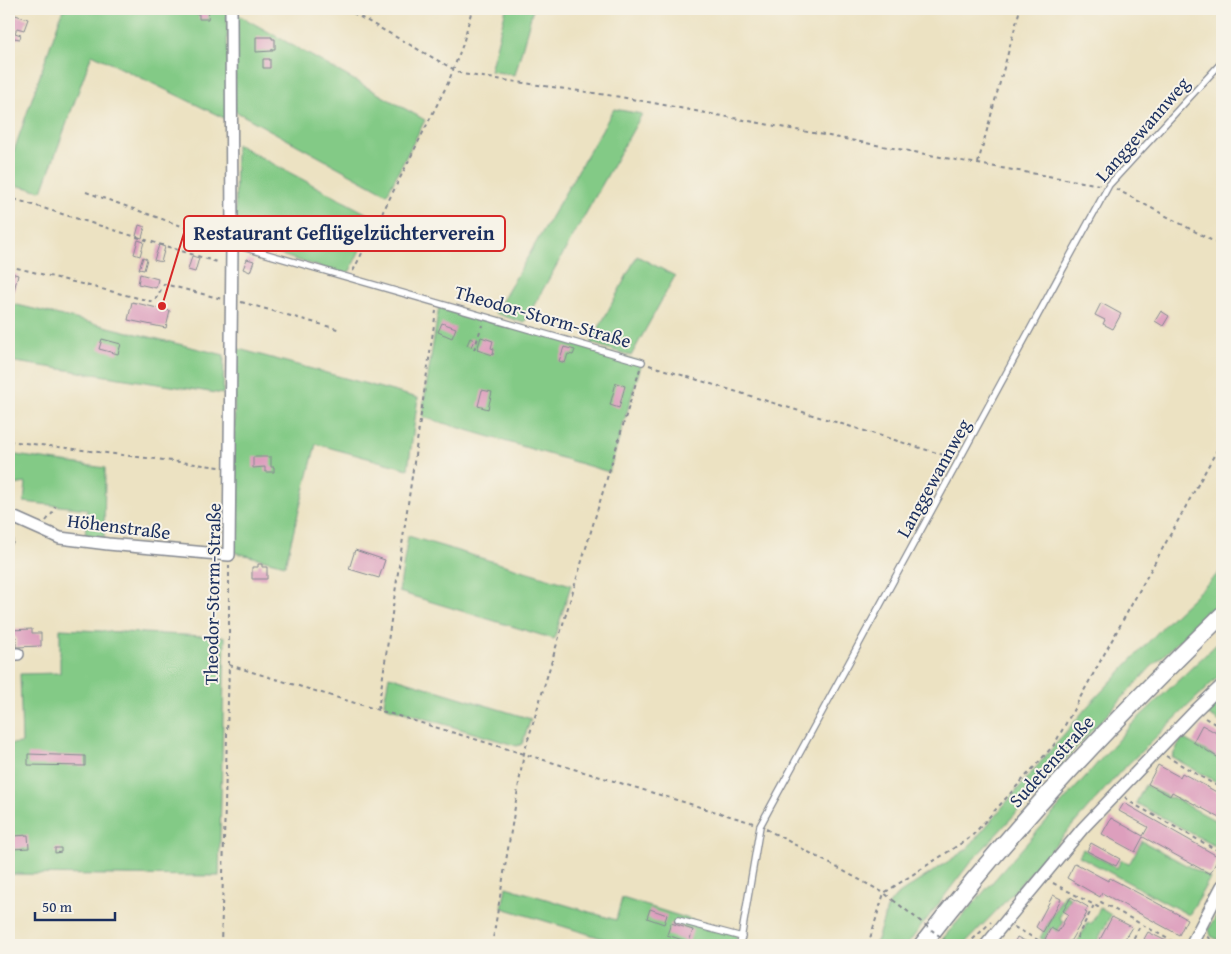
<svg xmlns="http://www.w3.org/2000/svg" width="1231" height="954" font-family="'Gentium Book Plus',serif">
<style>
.green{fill:#83ca86;stroke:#4f7c72}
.building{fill:#dd9fbd}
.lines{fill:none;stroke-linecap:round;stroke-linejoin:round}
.lane-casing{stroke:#848890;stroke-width:8}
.street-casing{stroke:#848890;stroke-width:14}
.secondary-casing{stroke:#848890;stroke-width:19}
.path{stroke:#848890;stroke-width:2;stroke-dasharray:4 4;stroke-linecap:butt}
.lane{stroke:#fff;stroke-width:5.5}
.street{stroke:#fff;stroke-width:11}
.secondary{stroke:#fff;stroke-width:16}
.path-bridge{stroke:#848890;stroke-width:2;stroke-dasharray:4 4;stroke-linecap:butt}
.labels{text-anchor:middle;stroke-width:4;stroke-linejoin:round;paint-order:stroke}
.street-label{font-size:19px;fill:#1b2f5e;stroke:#f7f3e8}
.leader{fill:none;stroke:#d62828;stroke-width:2}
.callout-dot{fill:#d62828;stroke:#f7f3e8;stroke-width:2}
.callout{fill:#f7f3e8;stroke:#d62828;stroke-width:2}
.callout-label{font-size:20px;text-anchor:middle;font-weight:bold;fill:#1b2f5e}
</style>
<rect width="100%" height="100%" fill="#f7f3e8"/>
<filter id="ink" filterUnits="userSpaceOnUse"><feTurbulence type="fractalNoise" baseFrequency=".02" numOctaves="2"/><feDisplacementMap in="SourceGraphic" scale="10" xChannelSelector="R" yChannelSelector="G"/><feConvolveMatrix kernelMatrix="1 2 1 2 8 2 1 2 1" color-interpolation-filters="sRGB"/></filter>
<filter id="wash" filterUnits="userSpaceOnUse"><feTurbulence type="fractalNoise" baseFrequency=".0096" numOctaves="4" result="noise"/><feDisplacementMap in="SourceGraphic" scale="20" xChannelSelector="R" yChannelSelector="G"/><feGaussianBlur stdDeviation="1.12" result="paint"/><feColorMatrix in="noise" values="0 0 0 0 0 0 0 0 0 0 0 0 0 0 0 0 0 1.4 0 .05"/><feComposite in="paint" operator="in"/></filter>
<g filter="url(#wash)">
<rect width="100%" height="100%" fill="#ece2c2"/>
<path class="green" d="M63,9h164l1,111 -136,-66 -50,137 -33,-7v-19z
M506,9h27l-18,66 -25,-4z
M235,13l190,107 -38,74 -152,-83z
M614,109l28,5 -118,209 -29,-10z
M236,144l139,74 -25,53 -7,3 -105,-32 -3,-5z
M637,256l38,20 -44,80 -40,-13z
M9,303l215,52 -1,39 -214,-33z
M439,306l203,56 -33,110 -186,-55 1,-16z
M235,348l183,50 -10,71 -92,-25 -31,121 -52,-13z
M9,454l96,14 -1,72 -19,-3 2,-28 -63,-7 2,-19 -12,2 -5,-2z
M408,536l163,49 -17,54 -155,-47z
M1222,570v31l-72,67 -181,196 -62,81h-32l13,-39 8,-10 71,-47 120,-142 85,-90z
M60,629l165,8 -6,239 -210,-2v-130l13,-1 -2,-69 40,-1z
M1222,639v34l-102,99 -119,134 -38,39h-26l194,-220z
M389,676l142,43 -9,25 -5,2 -130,-39 -3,-4z
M1222,698v25l-15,-9z
M1182,738l40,22v25l-50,-28z
M1145,785l25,13 2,-1 50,27v26l-86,-47z
M1142,841l68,37 -21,37 -110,-59 4,-7 34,19 4,-8 8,4z
M506,887l110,33 6,-22 115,36 -2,11h-110l-123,-37z
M1064,894l6,3 -11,21 4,3 -6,11 -7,-4 -6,12 -4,-2z
M1100,908l11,7 -16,30h-19l12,-23 3,2z
M1220,909l2,2v31l-11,-6 -2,-7z"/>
<g id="blocks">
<path class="building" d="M194,9h15l-1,10h-9v-5h-4z
M9,13l19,6 -4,11 -7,-2 -2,5 6,2 -1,4 -6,-1 -1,4 -4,-1z
M256,37h16v2h3v10h-3v2l-16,1z
M263,59h7v9h-7z
M139,225l6,2 -3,11 -6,-2z
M138,240l6,2 -4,14 -6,-2z
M159,245l6,2 -4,15 -7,-2z
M192,256l7,2 -4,14 -7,-2z
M143,257l4,2 -3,11 -5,-1z
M247,259l7,2 -4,11 -7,-3z
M11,273l7,2 -5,19 -4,-1v-11z
M140,274l18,5 -2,9 -18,-4z
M132,302l38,9 -4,17 -38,-8z
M1101,303l20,11 -8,15 -10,-5 2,-4 -10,-5z
M1161,311l8,5 -6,10 -8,-5z
M442,323l14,5 -4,10 -14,-6z
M481,337l12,4 -2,7 3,1 -1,6 -16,-5z
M470,338l4,2 -3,7 -4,-2z
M102,339l19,5 -3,10 -19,-5z
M564,347l11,3 -2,5 -5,-1 -3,9 -6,-2z
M616,383l9,3 -6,22 -9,-3z
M482,390l10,2 -4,17 -10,-3z
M253,457h18v10h3v5h-9v-5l-12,1z
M9,530h4v14h-4z
M355,550l30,10 -6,18 -30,-9z
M258,564h4v3h5v12h-15v-12h6z
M32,629v4h9v13l-25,1v-10h-7v-7z
M1202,725l20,11v24l-29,-18z
M28,754l57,2v10l-57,-1z
M1158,765l22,12 2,-4 40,22v24l-50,-27 -2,4 -22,-12z
M1124,803l95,54 -9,17 -67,-37 -8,15 -33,-18 9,-16 32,18 5,-9 -29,-16z
M28,835l1,13 -17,1 -1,-10h3v-3z
M1091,843l29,16 -4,7 -29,-15z
M55,848h6v4l-6,1z
M1075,863l33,18 2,-3 77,41 -8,16 -77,-42 -2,4 -33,-19z
M1053,895l8,4 -18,33 -7,-5z
M1071,897l17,10 -3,5 2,1 -19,32h-12l-11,-6 6,-11 7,4 10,-18 -5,-3z
M650,909l17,6 -3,9 -17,-6z
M1112,917l20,10 -11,18h-24z
M671,923l22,7 -4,12 -22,-7z
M1148,932l26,13h-18l-12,-6z
M1017,937l16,8h-20z"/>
</g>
</g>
<g filter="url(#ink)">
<use href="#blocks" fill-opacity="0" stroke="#848890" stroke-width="1"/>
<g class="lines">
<g class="lane-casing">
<path id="lane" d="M232,244l410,118
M678,920l64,17
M740,945l20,-119 298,-548 51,-93 113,-123"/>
</g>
<g class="street-casing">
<path id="street" d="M9,518h6l45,20 48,6 121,11 3,-311 -1,-235
M9,654h9
M986,945l97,-117 111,-116 28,-27
M1191,945l31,-59"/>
</g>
<g class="secondary-casing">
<path id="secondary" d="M922,945c91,-119 193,-226 300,-330"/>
</g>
<path class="path" d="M346,9l116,65 159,23 357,67 122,21
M978,163l42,-154
M1116,189l106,57
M86,192l135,48
M14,199l206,64
M9,266l145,36 10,-18 58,15
M353,271l95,-188 15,-39 9,-35
M241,302l100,28
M474,350l8,-25
M649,365l301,92
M9,441l211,26
M46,521l8,-10 1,-5
M229,665l524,158
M378,710l58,-399
M1205,718l17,10
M1166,756l56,33
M1125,797l5,5 92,51
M766,829l118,64 9,7
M1053,883l45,24 3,-5 78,43
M1014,927l33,18
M1207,937l15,8
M221,945l8,-280v-100
M492,945l32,-192 116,-384
M868,945l16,-52 87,-56 83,-92 168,-304
M967,945l24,-23
M1073,945l21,-40
M1130,945l11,-21"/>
<use href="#lane" class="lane"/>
<use href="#street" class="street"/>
<use href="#secondary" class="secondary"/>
<path class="path-bridge" d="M893,900l58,45"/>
</g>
</g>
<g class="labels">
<g class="street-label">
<text transform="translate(1142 129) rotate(-49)" y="7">Langgewannweg</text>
<text transform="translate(543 316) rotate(16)" y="7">Theodor-Storm-Straße</text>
<text transform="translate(933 478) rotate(-61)" y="7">Langgewannweg</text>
<text transform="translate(119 526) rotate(7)" y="7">Höhenstraße</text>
<text transform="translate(212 594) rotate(-89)" y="7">Theodor-Storm-Straße</text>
<text transform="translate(1051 761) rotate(-48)" y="7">Sudetenstraße</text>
</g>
</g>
<path class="leader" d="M162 306L184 233"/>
<circle class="callout-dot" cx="162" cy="306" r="5"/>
<rect class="callout" x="184" y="216" width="321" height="35" rx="5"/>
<g class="callout-label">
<text x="344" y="240">Restaurant Geflügelzüchterverein</text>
</g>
<rect width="1231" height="954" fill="none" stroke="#f7f3e8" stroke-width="30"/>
<path d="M35 912v8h80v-8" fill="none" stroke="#1b2f5e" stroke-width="2.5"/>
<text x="42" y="912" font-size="15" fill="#1b2f5e" stroke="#f7f3e8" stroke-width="4" paint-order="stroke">50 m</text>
</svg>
